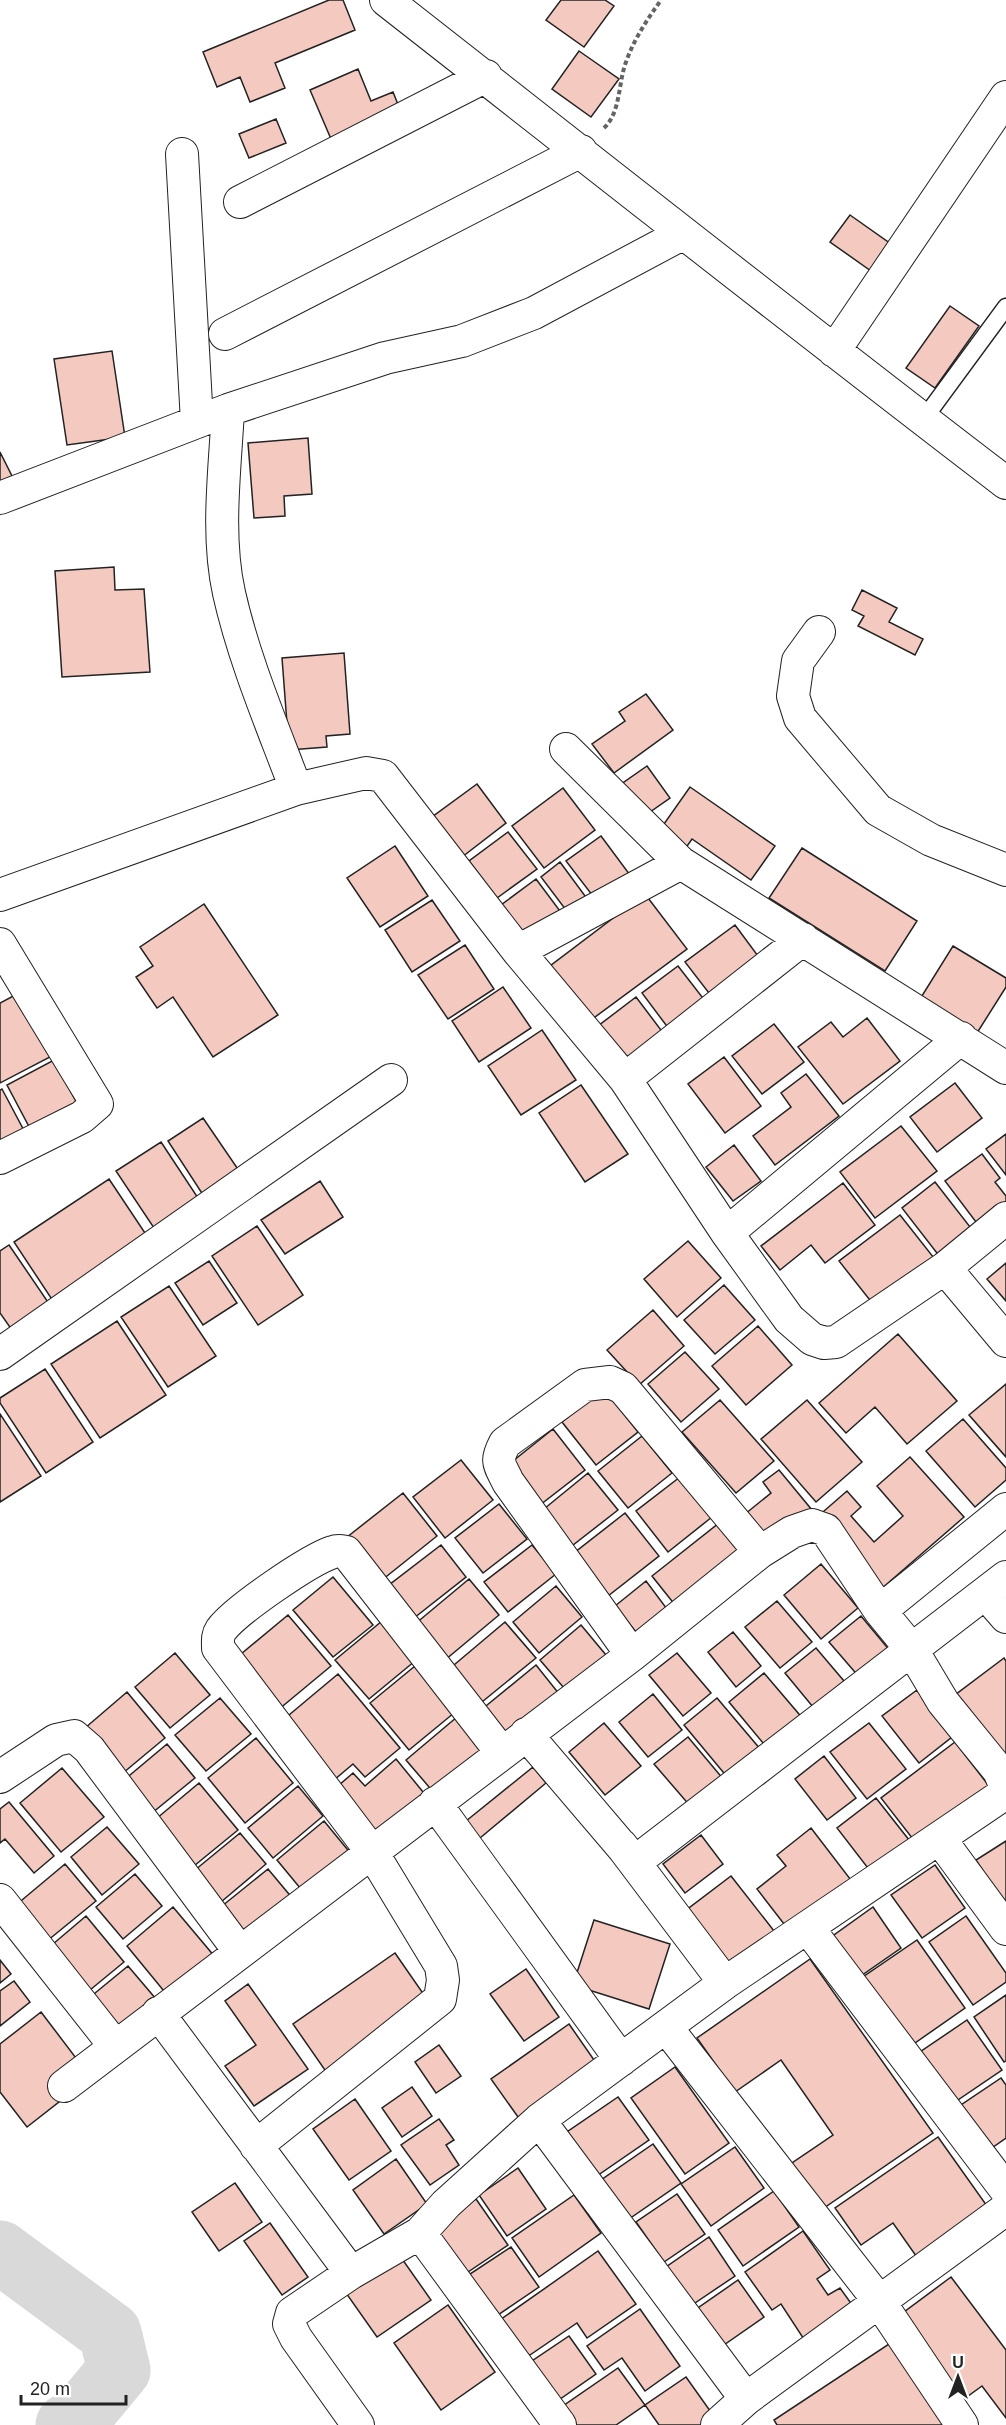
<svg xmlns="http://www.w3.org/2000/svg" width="1006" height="2425" font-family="Helvetica,sans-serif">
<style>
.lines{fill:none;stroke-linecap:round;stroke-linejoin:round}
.river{stroke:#d9d9d9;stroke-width:63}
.building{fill:#f3c9c0;stroke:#222;stroke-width:1.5}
.service-casing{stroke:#222;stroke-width:19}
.minor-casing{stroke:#222;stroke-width:34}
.path{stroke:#646464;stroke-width:4;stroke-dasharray:4.5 3;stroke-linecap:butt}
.service{stroke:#fff;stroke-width:16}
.minor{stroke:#fff;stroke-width:32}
</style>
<rect width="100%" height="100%" fill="#fff"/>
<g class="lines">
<path class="river" d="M0,2252l110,81 9,37 -44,53 -8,2"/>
</g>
<path class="building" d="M329,0h14l12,30 -80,33 10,25 -35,14 -10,-25 -23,10 -14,-35z
M561,0h44l9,6 -30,41 -38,-27z
M579,51l40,28 -28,38 -39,-28z
M358,69l13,32 22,-9 10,25 -69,29 -24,-56z
M276,119l10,24 -37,15 -10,-24z
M850,215l41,29 -20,27 -41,-29z
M950,306l29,20 -44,62 -29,-20z
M112,351l13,86 -58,8 -13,-86z
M308,438l4,56 -28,2 1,20 -31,2 -6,-75z
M0,452l12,24 -12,6z
M114,567l1,23 29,-1 6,83 -88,5 -7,-106z
M862,590l35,18 -8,14 34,17 -8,16 -57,-29 6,-10 -12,-6z
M344,653l6,81 -24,2 1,11 -38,3 -7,-92z
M646,694l27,36 -59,43 -22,-29 33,-23 -6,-9z
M647,766l23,32 -30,21 -23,-32z
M477,784l29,39 -44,34 -30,-40z
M690,787l85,59 -24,34 -59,-41 -7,10 -26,-18z
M563,788l32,42 -51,38 -32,-42z
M508,832l29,37 -40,29 -28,-37z
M601,836l32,43 -34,25 -33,-43z
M395,846l33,50 -48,31 -33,-49z
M802,848l115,73 -32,50 -116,-73z
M560,862l31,42 -19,14 -31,-41z
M536,879l24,32 -35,25 -24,-31z
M645,894l42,55 -96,71 -41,-54z
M432,900l28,41 -48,31 -27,-42z
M204,904l74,111 -65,42 -40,-60 -16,11 -21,-31 17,-11 -13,-19z
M735,925l26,35 -49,37 -27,-35z
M465,945l29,44 -46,30 -30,-44z
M953,946l53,32v9l-29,46 -57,-34z
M678,966l28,36 -37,27 -27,-36z
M503,987l28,41 -52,34 -27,-41z
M17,994l33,63 -50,26v-80z
M636,997l31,41 -42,31 -31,-40z
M867,1018l33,43 -57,43 -45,-57 33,-25 12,15z
M774,1024l30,38 -42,32 -30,-38z
M542,1030l34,50 -55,35 -33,-49z
M724,1057l37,49 -36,27 -37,-49z
M54,1060l27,51 -47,25 -27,-51z
M806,1074l33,42 -64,49 -22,-29 38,-29 -10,-14z
M955,1083l27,35 -45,34 -27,-35z
M581,1085l47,69 -43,28 -46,-69z
M2,1089l27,51 -29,16v-66z
M203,1118l41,60 -37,23 -39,-60z
M901,1126l36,45 -62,47 -35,-46z
M1006,1134v41l-20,-26z
M161,1142l39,59 -44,30 -40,-60z
M734,1145l27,36 -28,20 -27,-34z
M982,1154l18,24 -5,4 11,14v10l-27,20 -34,-45z
M109,1179l42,63 -96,62 -41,-62z
M320,1181l23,36 -58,37 -24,-34z
M935,1182l39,50 -34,25 -38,-49z
M843,1183l32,42 -50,38 -14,-18 -31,25 -19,-24z
M900,1215l34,43 -61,46 -34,-43z
M257,1226l46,69 -45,30 -46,-69z
M688,1241l33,37 -44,39 -33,-38z
M9,1245l43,63 -38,25 -14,-20v-62z
M209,1261l28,42 -34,22 -28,-42z
M1006,1263v38l-19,-22z
M724,1285l31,35 -40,34 -31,-34z
M169,1286l47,70 -48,31 -47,-70z
M653,1310l31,36 -45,39 -32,-35z
M117,1321l49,74 -66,43 -49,-74z
M758,1326l34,39 -46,40 -34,-39z
M898,1334l59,67 -50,43 -32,-37 -29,26 -27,-30z
M685,1352l34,37 -38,33 -33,-38z
M45,1369l48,73 -47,31 -46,-70v-5z
M1006,1384v73l-37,-42z
M604,1389l34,43 -42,33 -34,-43z
M720,1400l54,61 -38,32 -54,-61z
M807,1400l55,62 -46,40 -55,-63z
M0,1414l41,62 -41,26z
M963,1419l43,49v12l-31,27 -49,-56z
M553,1429l32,41 -45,35 -32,-40z
M642,1436l30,37 -44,35 -30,-37z
M910,1457l54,60 -84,73 -64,-72 31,-27 14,16 -10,9 23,26 29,-26 -26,-30z
M461,1460l32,40 -48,38 -32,-41z
M779,1470l33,40 -43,33 -24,-29 26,-21 -8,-11z
M588,1473l30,37 -50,39 -29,-36z
M680,1477l32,40 -44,35 -32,-41z
M403,1493l34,43 -60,48 -35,-43z
M499,1504l28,35 -44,34 -28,-35z
M625,1513l34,43 -51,40 -34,-43z
M719,1523l27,34 -67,53 -27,-34z
M441,1545l25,32 -52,41 -25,-33z
M532,1545l24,29 -48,38 -24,-30z
M821,1564l37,44 -37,31 -37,-44z
M333,1577l40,48 -40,32 -40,-47z
M469,1579l30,36 -54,45 -30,-36z
M646,1581l24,32 -30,24 -25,-31z
M556,1586l26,31 -43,36 -26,-31z
M777,1601l35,41 -32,26 -35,-41z
M288,1615l43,51 -53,44 -43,-51z
M861,1616l30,36 -31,26 -31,-36z
M382,1621l33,40 -46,38 -34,-39z
M505,1622l31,36 -59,48 -29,-36z
M581,1625l30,36 -41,34 -30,-35z
M733,1632l28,34 -25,21 -28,-35z
M816,1648l28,33 -31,26 -28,-34z
M175,1653l35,42 -40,33 -35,-41z
M677,1653l34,40 -28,23 -34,-41z
M1004,1658l2,3v100l-51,-66z
M536,1665l28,35 -60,38 -23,-28z
M415,1666l39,47 -45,37 -39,-47z
M764,1673l40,47 -36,29 -39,-47z
M338,1674l62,74 -35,29 -12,-13 -19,16 -51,-60z
M917,1690l35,47 -33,26 -37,-47z
M127,1692l38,46 -42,35 -38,-45z
M653,1694l29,36 -34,27 -29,-35z
M220,1698l31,36 -45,37 -31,-36z
M717,1698l44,52 -33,28 -44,-53z
M457,1717l29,35 -51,42 -29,-34z
M604,1723l37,43 -36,29 -36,-43z
M869,1723l37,46 -39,30 -37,-47z
M688,1737l36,43 -33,27 -37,-43z
M256,1738l37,45 -48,40 -37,-45z
M955,1742l34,44 -73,57 -35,-45z
M167,1744l28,34 -43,35 -28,-33z
M824,1756l32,42 -29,22 -32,-41z
M396,1759l32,39 -54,45 -43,-51 22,-19 12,13z
M533,1767l13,16 -66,55 -14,-17z
M62,1768l42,49 -43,35 -41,-49z
M199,1783l39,47 -49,40 -39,-46z
M298,1786l25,30 -50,42 -25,-30z
M876,1798l37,47 -39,31 -37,-48z
M9,1802l45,54 -20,17 -29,-34 -5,4v-34z
M324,1821l28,34 -47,39 -28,-34z
M107,1827l32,37 -37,31 -31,-38z
M811,1828l43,56 -63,49 -34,-44 29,-23 -9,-11z
M240,1833l26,31 -45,38 -26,-32z
M701,1835l22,29 -38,29 -22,-29z
M1006,1841v65l-30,-46z
M65,1864l31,37 -49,40 -31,-36z
M935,1865l30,43 -43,30 -31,-43z
M268,1869l25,30 -45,38 -26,-31z
M135,1874l27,32 -39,33 -27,-32z
M731,1876l47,60 -46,35 -47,-60z
M173,1907l42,50 -47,39 -41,-50z
M873,1907l28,41 -46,32 -28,-40z
M86,1916l38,46 -34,28 -37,-46z
M966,1916l40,57v9l-33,23 -44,-63z
M594,1920l76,24 -21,65 -76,-24z
M917,1940l48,68 -60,42 -48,-69z
M395,1953l34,49 -102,71 -34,-49z
M810,1959l123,174 -112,77 -32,-45 44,-30 -52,-75 -46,32 -38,-54z
M0,1960l11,14 -11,9z
M128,1966l28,33 -39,32 -28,-33z
M526,1969l33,48 -35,24 -34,-47z
M14,1981l16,21 -30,24v-35z
M248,1984l60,85 -54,37 -29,-40 31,-21 -31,-44z
M1006,1995v66l-2,1 -30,-45z
M41,2012l35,46 -26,20 14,20 -37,29 -27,-35v-48z
M967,2020l35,50 -53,36 -35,-50z
M569,2024l32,46 -78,54 -32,-45z
M439,2045l22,31 -25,17 -21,-31z
M675,2067l54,76 -44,31 -54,-76z
M1001,2078l5,7v53l-20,14 -31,-43z
M412,2087l20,29 -30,21 -20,-29z
M618,2097l31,43 -58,40 -30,-44z
M355,2099l36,52 -42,29 -36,-51z
M439,2119l15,21 -8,5 13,20 -29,20 -29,-40z
M938,2137l54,76 -71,50 -28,-40 -32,22 -26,-37z
M653,2144l28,39 -52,36 -28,-39z
M735,2147l29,41 -53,38 -30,-42z
M396,2159l31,45 -43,30 -31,-44z
M518,2168l28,41 -39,27 -28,-41z
M235,2183l27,39 -43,29 -27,-39z
M774,2191l25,36 -56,39 -25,-36z
M677,2194l28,40 -41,28 -28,-40z
M574,2195l27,38 -62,44 -27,-39z
M476,2199l32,46 -43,29 -33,-45z
M270,2223l38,54 -26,18 -38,-54z
M803,2231l27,39 -13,9 11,16 12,-7 18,25 -49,34 -28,-43 -9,6 -27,-38z
M709,2237l26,39 -43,29 -26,-38z
M511,2247l28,40 -44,30 -28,-41z
M598,2251l38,53 -49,34 -10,-15 -53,36 -27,-37z
M400,2256l31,44 -54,37 -31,-44z
M951,2277l55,73v68l-24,-32 -18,13 -64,-84z
M738,2280l26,37 -43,30 -26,-37z
M448,2305l47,67 -54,38 -47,-67z
M640,2309l40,57 -35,25 -23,-33 -18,12 -17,-24z
M569,2336l27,38 -43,30 -27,-39z
M895,2340l58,85h-176l-3,-5z
M618,2368l27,37 -29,20h-44l-12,-17z
M686,2377l32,45 -5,3h-54l-14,-20z"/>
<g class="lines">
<g class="service-casing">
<path id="service" d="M923,420l83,-113"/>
</g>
<g class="minor-casing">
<path id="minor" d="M386,0c207,162 412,324 620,483
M182,154l15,268
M240,202l246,-126
M225,334l356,-183
M834,351l172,-254
M228,410c-3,60 -12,124 1,183 15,67 43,132 67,196l70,-16 17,3 135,175 107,128 102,154 62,86 23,20 12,4 12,-1 109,-74 61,-50
M0,498l228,-88 157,-52 77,-17 72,-28 148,-79
M819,632l-21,29 -5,35 7,22 78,92 53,30 75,30
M566,749l115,114 325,205
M0,895l296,-106
M0,944l97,160 -15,13 -82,41
M518,951l163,-88
M625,1079l178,-140
M727,1233l234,-195
M945,1268l61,73
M0,1354l391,-274
M986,1594l20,23
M880,1611l126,-102
M632,1655l-124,-173c-9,-19 -13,-20 -3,-39l80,-58 25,-3 13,6 137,164
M526,1734l109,128 371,-285
M0,1777l56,-37 18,-4 15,13 151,203
M435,1803l186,257
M940,1839l66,90
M621,1845l104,138
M0,1900l115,146
M808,1928l198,262
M158,2013l193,260
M666,2027l213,274 83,124
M64,2086l568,-431 128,-103 32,-20 20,-7 14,5 54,81 32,39 31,52 56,69 6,14 -4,11 -276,187 -186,137 -93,84 -26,29 -69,40 -59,40 -3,11 7,14 62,87
M539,2120l207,279
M256,2146l184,-147 3,-19 -2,-14 -69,-114 -154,-204c0,-7 -1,-12 3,-18 15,-20 88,-70 112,-78 5,-2 8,-1 13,0l156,201
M420,2233l140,192
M717,2425l29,-26 260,-190"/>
</g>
<path class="path" d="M604,128c17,-16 14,-45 22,-66 8,-23 21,-42 35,-62"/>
<use href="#service" class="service"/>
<use href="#minor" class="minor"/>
</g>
<g transform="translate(958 2377)" stroke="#ffffff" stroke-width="4.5" paint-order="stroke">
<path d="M0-4.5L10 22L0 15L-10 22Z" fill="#222222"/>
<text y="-9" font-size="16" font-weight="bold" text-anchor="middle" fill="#222222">U</text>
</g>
<path d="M21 2395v9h105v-9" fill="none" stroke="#222222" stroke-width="3"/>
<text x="30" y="2395" font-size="18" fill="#222222" stroke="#ffffff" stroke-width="4.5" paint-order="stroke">20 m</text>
</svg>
